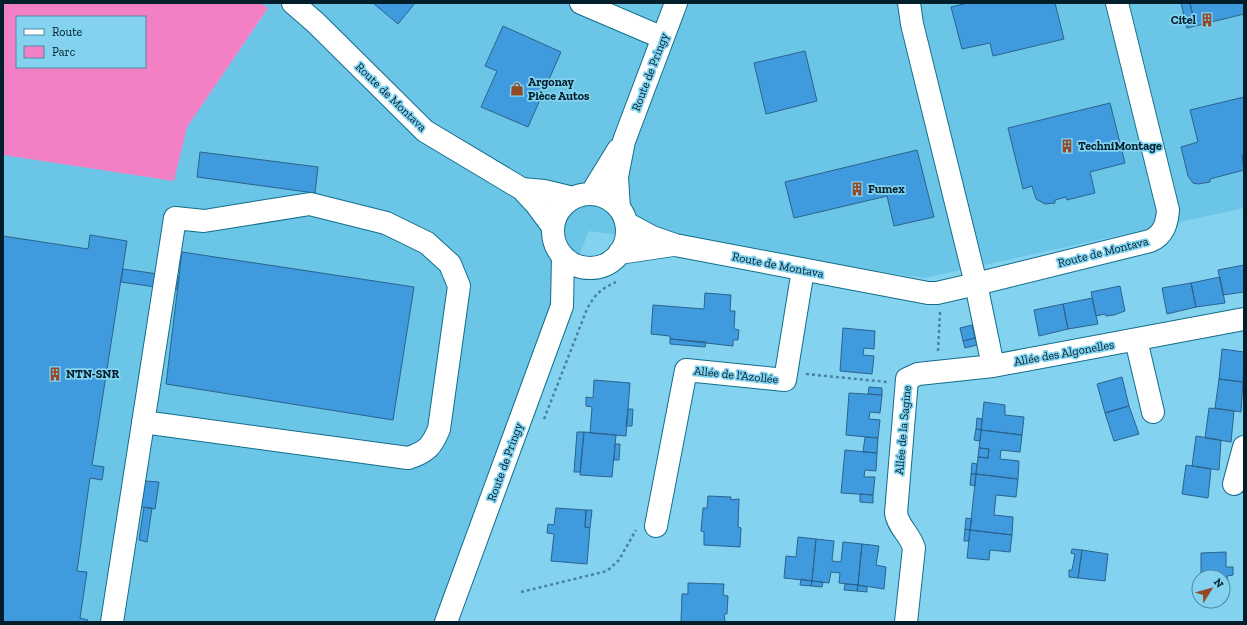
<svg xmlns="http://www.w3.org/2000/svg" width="1247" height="625" font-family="'Zilla Slab',serif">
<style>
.built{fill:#6bc5e6}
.green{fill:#f37fc5;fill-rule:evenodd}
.building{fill:#3f9ade;stroke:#2c638d}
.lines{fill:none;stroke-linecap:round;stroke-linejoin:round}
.minor-casing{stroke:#136e8a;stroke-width:24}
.path{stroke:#49849a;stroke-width:2.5;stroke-dasharray:3 3;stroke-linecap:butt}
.minor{stroke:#fff;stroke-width:22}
.labels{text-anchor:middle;stroke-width:3.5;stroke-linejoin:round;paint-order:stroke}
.poi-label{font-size:12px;font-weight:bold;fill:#001f2b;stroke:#82d2f0;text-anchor:start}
.street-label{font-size:12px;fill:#001f2b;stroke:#82d2f0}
</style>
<rect width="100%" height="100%" fill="#82d2f0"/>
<path class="built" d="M261,3h983v205l-319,70 -336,-47 -108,265 -47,126h-431v-467l171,26 13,-54 81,-118z"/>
<path class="green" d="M3,3h258l7,5 -81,119 -13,54 -171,-26zM17,17h128v50h-128z"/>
<path class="building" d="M373,3h42l-17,21z
M968,3h87l9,36 -71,17 -3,-13 -28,6 -11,-42z
M1181,3h9l5,23 -8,2z
M1190,3h54v11l-49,12z
M503,26l58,26 -33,75 -47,-20 16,-36 -12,-5z
M805,51l12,50 -51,13 -12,-51z
M1244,97v57l-2,1 2,15 -34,9v3l-12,2 -5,-1 -5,-7 -7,-29 17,-5 -8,-32z
M1110,103l15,60 -35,9 5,21 -28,7 -1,-3 -11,3v3l-10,1 -9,-5 -4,-13 -9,3 -15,-61z
M917,150l17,67 -40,9 -7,-30 -93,22 -9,-36z
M200,152l118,15 -3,26 -118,-16z
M90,235l37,6 -35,224 12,2 -2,13 -12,-2 -13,93 10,1 -7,46 8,2 -1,2h-84v-386l85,13z
M182,252l232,35 -21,133 -227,-36z
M1244,265v27l-21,3 -5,-25z
M123,269l56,8 -2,13 -56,-8z
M1220,277l5,26 -29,4 -5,-24z
M1191,283l5,24 -29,7 -5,-26z
M1120,286l5,25 -11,4 -8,1 -1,-2 -9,2 -5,-24z
M705,293l26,2 -1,16h5l-1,18 5,1 -1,10h-5v6l-63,-7v-3l-19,-2 2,-29 51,4z
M1092,298l6,26 -30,5 -5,-25z
M1063,304l5,25 -29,7 -5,-26z
M972,325l3,13 -12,3 -3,-13z
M843,328l32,3 -1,18 -10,-1 -1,7 11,1 -2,18 -32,-3z
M975,338l2,7 -12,3 -2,-7z
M670,339l36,3 -1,5 -35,-3z
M1222,349l22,3 -1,30 -24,-3z
M1122,377l7,29 -24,7 -8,-29z
M1219,379l24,3 -2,30 -26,-4z
M594,380l36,3 -4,53 -36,-3 2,-26 -6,-1v-9l7,1z
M869,387l13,1v7l-14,-1z
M849,393l33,2 -2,18 -10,-1 -1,7 11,1 -2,18 -32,-3z
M984,402l21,3v10l19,2 -2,18 -41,-5z
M1129,406l10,28 -25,7 -9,-28z
M1209,408l25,3 -3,31 -26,-4z
M628,409h5l-1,17h-6z
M977,418l5,1 -1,11 -5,-1z
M976,429l5,1 -1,11 -6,-1z
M981,430l41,5 -2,17 -19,-2 -1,9 19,2 -1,18 -42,-5 2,-17 10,1 1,-9 -10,-1z
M577,432h7l-4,40h-6z
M584,432l32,3 -4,42 -32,-2z
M1196,436l25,4 -2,30 -27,-4z
M865,437l13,1 -1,15 -14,-1z
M615,444h5l-1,16h-5z
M979,448l10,1 -1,9 -10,-1z
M845,450l32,3 -1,18 -11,-1 -1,7h11l-2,18 -32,-2z
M972,463l5,1 -1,10h-5z
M1186,465l25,4 -3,29 -26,-4z
M971,474h5l-1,12 -5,-1z
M976,474l42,5 -2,18 -20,-2 -2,20 19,2 -1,18 -42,-5z
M145,481l14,1 -4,27 -14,-2z
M860,494l13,1v8l-13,-1z
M708,496l23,1v3l8,-1 -1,28 3,1 -1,19 -36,-2v-13l-3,-1 2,-23h4z
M144,507l8,1 -5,34 -8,-2z
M556,508l30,2 -1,17 5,1 -3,36 -36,-3 3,-27 -7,-1 1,-9 6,1z
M586,510h6l-2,18 -5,-1z
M966,518l6,1 -2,11 -5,-1z
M965,529l5,1 -1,11h-5z
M970,530l42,5 -2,17 -20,-2 -1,10 -22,-2z
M798,537l18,2 -4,42 -28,-3 2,-22 10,1z
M816,539l18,2 -2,20 9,1 2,-20 19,2 -4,41 -19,-2 1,-10 -9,-1 -2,11 -17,-2z
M862,544l17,2 -3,19 10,2 -2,22 -26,-4z
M1072,549l10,1 -4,28 -9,-1v-7h3l3,-16 -4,-1z
M1082,550l26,4 -3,27 -27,-3z
M1226,552v15h7v8l-6,1 1,13 -5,1v-13h-22v-24z
M801,579l11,2 -1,5 -11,-1z
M812,581l11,1 -1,5 -11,-1z
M688,583l36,1 -1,11 5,1 -1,18h-3l1,8h-44l1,-28h6z
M845,584l13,1 -1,6 -13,-1z
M858,585l9,2v5l-10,-1z"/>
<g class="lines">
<g class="minor-casing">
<path id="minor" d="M293,3l23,20 109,108 97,58 14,15 17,23
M581,3l82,35
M522,189l22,2 29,7
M591,194l27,-44
M553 231a37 37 0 1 1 74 0a37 37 0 1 1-74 0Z
M619,208l-2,-31 7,-36 52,-138
M626,223l26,14 23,8 253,48h9l39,-9 174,-43c14,-6 17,-18 18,-31l-51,-207
M619,253l54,-8
M1136,340l17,72
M993,366l251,-47
M1234,484l10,-37
M656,526l30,-156 99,10 18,-110
M112,622l63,-404 29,3 106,-17 76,19 41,20 23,21 9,22 -20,143c-7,17 -12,23 -31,29l-265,-36
M446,622l116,-316 1,-50
M906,622l8,-74c-4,-14 -16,-21 -18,-35l11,-134 11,-5 75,-8 -17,-82 -64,-260 -3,-21"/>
</g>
<path class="path" d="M938,351l2,-39
M806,374l81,8
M544,419l43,-110c8,-15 14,-20 29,-27
M521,592l86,-21 12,-11 17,-30"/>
<use href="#minor" class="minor"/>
</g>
<defs>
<g id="building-bare" transform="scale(1.08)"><path d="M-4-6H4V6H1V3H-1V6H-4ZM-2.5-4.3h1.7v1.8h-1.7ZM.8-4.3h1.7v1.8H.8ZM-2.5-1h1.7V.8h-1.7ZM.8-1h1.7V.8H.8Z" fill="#924a28" stroke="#82d2f0" stroke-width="2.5" paint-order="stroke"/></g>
<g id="shop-bare" transform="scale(1.08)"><path d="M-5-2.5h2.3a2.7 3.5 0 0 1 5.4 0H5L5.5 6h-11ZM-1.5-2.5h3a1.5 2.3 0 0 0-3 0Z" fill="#924a28" stroke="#82d2f0" stroke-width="2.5" paint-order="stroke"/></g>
</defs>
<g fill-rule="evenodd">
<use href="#building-bare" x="1207" y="20"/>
<use href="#shop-bare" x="517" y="89"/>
<use href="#building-bare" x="1067" y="146"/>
<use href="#building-bare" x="857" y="189"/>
<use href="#building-bare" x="55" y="374"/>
</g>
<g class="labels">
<g class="poi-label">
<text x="1196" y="24" text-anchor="end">Citel</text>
<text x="528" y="86">Argonay<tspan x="528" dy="14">Pièce Autos</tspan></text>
<text x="1078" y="150">TechniMontage</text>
<text x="868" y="193">Fumex</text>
<text x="66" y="378">NTN-SNR</text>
</g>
<g class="street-label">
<text transform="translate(650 72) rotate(-69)" y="4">Route de Pringy</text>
<text transform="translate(391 97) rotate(44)" y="4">Route de Montava</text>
<text transform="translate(1103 252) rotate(-14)" y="4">Route de Montava</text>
<text transform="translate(778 265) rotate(11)" y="4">Route de Montava</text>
<text transform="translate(1064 353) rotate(-10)" y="4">Allée des Algonelles</text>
<text transform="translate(736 375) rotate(6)" y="4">Allée de l'Azollée</text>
<text transform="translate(903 430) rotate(-85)" y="4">Allée de la Sagine</text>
<text transform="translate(505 462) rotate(-70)" y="4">Route de Pringy</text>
</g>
</g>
<rect width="1247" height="625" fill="none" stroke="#001f2b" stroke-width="8"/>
<rect x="16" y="16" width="130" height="52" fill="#82d2f0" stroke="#4e8aa1"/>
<rect x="24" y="29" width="20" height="6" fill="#ffffff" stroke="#4e8aa1"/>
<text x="52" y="36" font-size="12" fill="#001f2b">Route</text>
<rect x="24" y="46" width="20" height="12" fill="#f37fc5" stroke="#4e8aa1"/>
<text x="52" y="56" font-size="12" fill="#001f2b">Parc</text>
<g transform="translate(1211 589) rotate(53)"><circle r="19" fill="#82d2f0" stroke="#4e8aa1"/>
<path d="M0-3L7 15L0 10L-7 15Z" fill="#924a28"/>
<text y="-6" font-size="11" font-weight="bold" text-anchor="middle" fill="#001f2b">N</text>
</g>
</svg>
